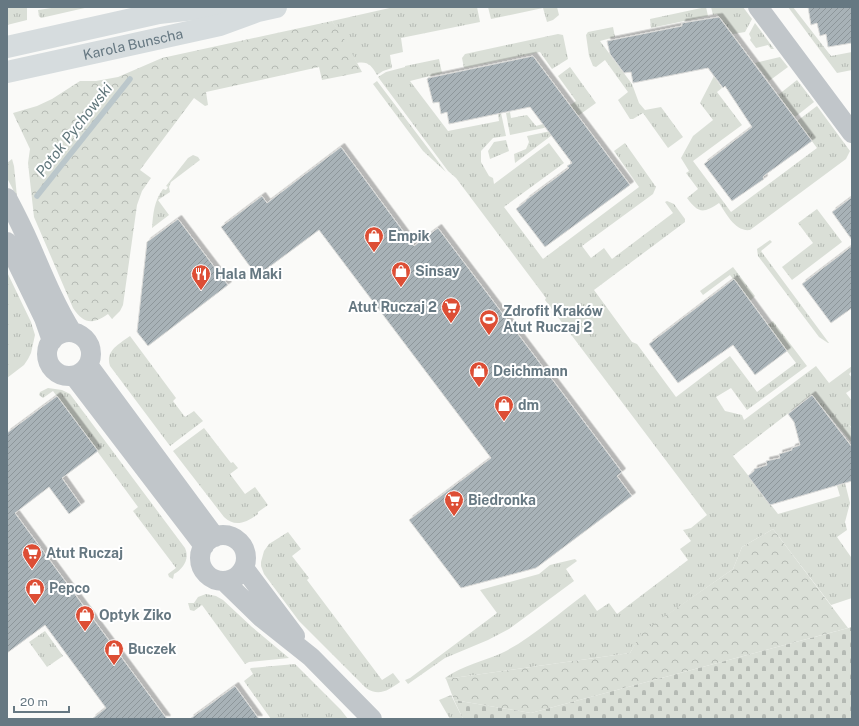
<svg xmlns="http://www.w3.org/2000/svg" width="859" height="726" font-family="'Public Sans',sans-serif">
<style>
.grass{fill:url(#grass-tufts)}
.forest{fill:url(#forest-crowns)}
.cemetery{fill:url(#cemetery-stones)}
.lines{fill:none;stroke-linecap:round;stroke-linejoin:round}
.stream{stroke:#bbc7cb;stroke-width:5.5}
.building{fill:url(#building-hatch);stroke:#dcdcda;filter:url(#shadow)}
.street{stroke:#c1c6ca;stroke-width:20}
.secondary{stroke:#d6dcde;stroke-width:22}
.labels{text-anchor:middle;stroke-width:4;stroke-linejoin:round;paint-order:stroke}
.street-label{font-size:14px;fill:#667882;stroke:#fff}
.poi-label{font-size:14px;font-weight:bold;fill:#667882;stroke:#fff;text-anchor:start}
.water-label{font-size:15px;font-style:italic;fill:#60767b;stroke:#fff}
</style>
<defs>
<pattern id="grass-tufts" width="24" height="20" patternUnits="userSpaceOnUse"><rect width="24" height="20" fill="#dadfd7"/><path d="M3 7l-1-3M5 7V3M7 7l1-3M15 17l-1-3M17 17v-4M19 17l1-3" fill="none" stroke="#b5bab4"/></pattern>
<pattern id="forest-crowns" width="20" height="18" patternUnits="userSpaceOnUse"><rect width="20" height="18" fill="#dadfd7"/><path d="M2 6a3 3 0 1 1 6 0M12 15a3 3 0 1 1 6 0" fill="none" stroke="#b5bab4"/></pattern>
<pattern id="cemetery-stones" width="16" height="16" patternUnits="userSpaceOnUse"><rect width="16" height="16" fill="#dadfd7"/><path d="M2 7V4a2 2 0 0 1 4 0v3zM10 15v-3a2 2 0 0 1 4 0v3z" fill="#b5bab4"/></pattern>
<pattern id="building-hatch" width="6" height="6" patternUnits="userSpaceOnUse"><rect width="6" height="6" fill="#a8b2b7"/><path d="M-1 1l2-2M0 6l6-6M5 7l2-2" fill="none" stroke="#8d969a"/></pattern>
<filter id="shadow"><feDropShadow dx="3.5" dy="-3.5" stdDeviation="0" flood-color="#0004"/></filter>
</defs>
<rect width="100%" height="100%" fill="#fafaf8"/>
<path class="grass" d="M7,7h20v13l-20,5z
M58,7h31l-48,11 -2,-2 -1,-6z
M394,7h83l3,15 -79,16 2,14 -13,3 2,13 -9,3 -6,4c-5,-9 -9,-14 -20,-12l-25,-42z
M488,7h69l2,8 -6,5 -6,2 -4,-14 -52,11z
M706,7l2,9 -57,12 -1,-9z
M711,7h32l9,12 -7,13 -12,2 -16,-20 -4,1z
M788,7h5l38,49 21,-4v18l-15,3z
M755,23l19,26h-3l-3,-4 -12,3 -6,-8 1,-2 -2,-4z
M613,27l2,10 -15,4 32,43 7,19 6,7 16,-3 22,30 -15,11 -25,-35 -10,6h-3l-12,-19 10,-8 -23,-32 -9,7 -3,-1 -4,-10 -3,-21 2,-3z
M558,34l5,1 5,24 -16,10 -12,-17 -76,16 -2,-10 3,-4z
M780,57l8,10 -19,14 -14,-18z
M439,59l3,14 -32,8 38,50 51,-10 -1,-7 3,-1 5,23 -13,2 -12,13v11l8,14 4,2 1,6 55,-41 15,20 -60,44 39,52 96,-72 -25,-36 11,-8 31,44 -3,7 -71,52 9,12 13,-10 8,11 61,-46 -8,-11 2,-1 7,3 11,15v3l-91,68 38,52 5,2 39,53 54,-41 27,36 39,-29 -29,-38 6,-4 34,45 -60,44 -16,-22 -15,9 9,14 17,4 2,5 72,-54 13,17 23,-17v5l-3,3 3,4v11l-6,4 6,8v27l-4,-4 4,5v14l-40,-48 -79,61 45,58 62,-18 -3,-10 8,-3 5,20 -5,19 2,8 -10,7 14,20h1v41l-21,7 -58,-76 -31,18 -9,22 -90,63 -13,21 -184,26 -1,-1c18,-13 40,-17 59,-26 29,-15 55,-39 81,-58l12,17 12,-8 8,11 71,-54 -8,-11 11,-8 -8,-11 8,-2 16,-13 -162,-215 1,-2 -90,-120 -8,-7 -70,-94 8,-5 19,-5v-1z
M570,67l26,36 -28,20 -58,12 -4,-22 4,-1 1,6 16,-3 9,11 10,-3 30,-22 -18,-25z
M714,76l8,12 -5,4 25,33 -49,36 38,51 86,-64 -20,-27 20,-15 33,45 -4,8 -96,71c-15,2 -24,-17 -31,-27 -16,11 -21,10 -32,-5l11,-9 -12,-16 3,-2 -8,-13 12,-22 20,-16 -13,-17z
M797,80l17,22 -19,15 -17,-22z
M377,81l69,91 -23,-21 -50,-67z
M560,129l-45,34 -1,-9 12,-5 3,-7 -2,-6z
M506,140l3,11 -19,8 -2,-8 6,-9z
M193,155l5,2 2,3 -29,22 -2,5 1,5 -12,8 11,15 -17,13c1,-14 2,-27 11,-39l3,1 2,-3 -2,-1 22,-28z
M12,159l2,7 3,31 -10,-19v-15z
M817,209l25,33 -50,38 -10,-13 31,-24 -15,-20z
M770,240l2,2 -11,9 68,92h-1l-9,-6 -61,-81 -1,-7z
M733,267l22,29 -5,5 -20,-26 -27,20 -3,-4z
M7,272l24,50 4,13 -4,18 -3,6 -4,6 -17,13z
M130,336l46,62 -3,3 12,16 9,-6 9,10 -33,25 -60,-80c-5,-15 9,-22 20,-30z
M48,388l14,2 8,4 115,154c5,11 -2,21 -11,26l-1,5 -4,-2 -1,-3 8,-6 -43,-57 5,-4 -85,-116 -10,7 -4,-3 1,-3z
M204,428l27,35 2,-1 5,6 -8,6 15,20 10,-7 13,18 -10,7v2c-11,8 -23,14 -34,3l-51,-66z
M288,532l13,17 -9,7 17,22 -2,2 75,100 11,-7 7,9c-11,8 -21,15 -34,6l-67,-67 -35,-47 -3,-8v-4l3,-11 5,-7z
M575,559l2,2 -11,8 8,12 -65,48 -21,11 -43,18 -37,26 -3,-4 5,-2 87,-65 -17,-23 59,-16 11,-9z
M206,594l10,2 7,4 29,27 37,31 -40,4 -4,2 -43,-59 -8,6 -4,-1 -2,-7h6l4,-6z
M45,631l18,25 -16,11 -18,-25z
M295,664l46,46 7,9h-77l-27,-38 9,-7 -3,-5 1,-1z
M451,695l12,24h-13l-11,-19z"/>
<path class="forest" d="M332,21l11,16 19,35 -40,8 -3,-13 -113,25 2,13 -3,1 -11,-8 -54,72 11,8 -9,13 -5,14 -14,100 -3,6 -8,8 -4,-5c-16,11 -24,10 -35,-6l-39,-91 -6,-54 2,-14 -17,-36 24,-7 15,-7 28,-18h16l22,-4 44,-19z
M773,529l75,99 -317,85 -77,-13 -8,-21 184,-26 12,-21 91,-63 9,-22z"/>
<path class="cemetery" d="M852,627v92h-389l-9,-19 77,13z"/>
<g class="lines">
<path class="stream" d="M37,196l93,-117"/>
</g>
<path class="building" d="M808,7h44v36l-24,4 -2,-13 -6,2 -3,-13 -6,2z
M719,17l93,124 -47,34 -2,2 1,2 -32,22 -28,-37 48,-37 -27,-41 -2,2 -15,-20 -75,15 -2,-11 -7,1 -14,-19 -3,-13 75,-15v-3z
M533,56l97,129 -85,62 -29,-38 10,-8v-1l43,-32 -2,-2 5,-3 -42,-56 -81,17 -2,-12 -6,2 -2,-12 -6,1 -6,-24 1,-1z
M341,147l73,99 24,-18 184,244 -5,4 15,20 -96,72 -75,20 -52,-68 82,-62 -172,-228 -62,46 -36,-49 41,-31 5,7z
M852,197v43l-20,-28z
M178,219l50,66 -80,61 -11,-14 10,-90z
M852,246v62l-21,15 -29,-39z
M734,279l53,72 -32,24 -22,-30 -55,38 -29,-39z
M812,395l40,52v34l-82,24 -22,-29 6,-5v-2l13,-4 -1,-4 14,-3 -1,-4 13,-4v-2l8,-3 -6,-23 -6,-8z
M57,396l41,55 -36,27 19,27 -12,9 -20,-27 -34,26 152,206h-75l14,-11 -61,-83 -38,28v-220z
M235,686l24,33h-69z"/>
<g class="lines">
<path class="street" d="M758,7l94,126
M7,198c8,15 16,31 23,47 13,30 25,60 42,87
M7,242l37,76 8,23
M47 354a22 22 0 1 1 44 0a22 22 0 1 1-44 0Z
M88,365l127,172
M74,376l130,170
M200 558a23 23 0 1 1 46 0a23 23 0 1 1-46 0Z
M244,568l51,68
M224,581l38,37 49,39 61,62"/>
<g class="secondary">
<path d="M7,47l152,-34 53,-6 39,3"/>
<path id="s1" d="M7,72l213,-47 38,-14 18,-4"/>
</g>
</g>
<defs>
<g id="shop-pin" transform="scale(1)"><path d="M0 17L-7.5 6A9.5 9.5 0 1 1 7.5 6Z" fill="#dd4e35" stroke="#fff"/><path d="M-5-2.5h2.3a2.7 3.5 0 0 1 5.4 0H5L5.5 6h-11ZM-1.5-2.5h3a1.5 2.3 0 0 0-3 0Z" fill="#fff"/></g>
<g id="restaurant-pin" transform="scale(1)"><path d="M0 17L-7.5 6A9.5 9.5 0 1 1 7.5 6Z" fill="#dd4e35" stroke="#fff"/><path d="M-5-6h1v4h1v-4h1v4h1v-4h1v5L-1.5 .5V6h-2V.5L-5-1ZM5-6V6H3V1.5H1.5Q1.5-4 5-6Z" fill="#fff"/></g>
<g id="supermarket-pin" transform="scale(1)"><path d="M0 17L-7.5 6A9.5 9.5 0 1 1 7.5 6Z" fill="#dd4e35" stroke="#fff"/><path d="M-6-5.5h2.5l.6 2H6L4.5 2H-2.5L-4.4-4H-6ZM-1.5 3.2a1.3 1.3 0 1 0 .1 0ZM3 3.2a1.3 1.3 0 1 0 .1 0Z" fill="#fff"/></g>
<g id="stadium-pin" transform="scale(1)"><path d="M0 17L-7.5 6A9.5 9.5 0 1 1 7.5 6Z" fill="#dd4e35" stroke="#fff"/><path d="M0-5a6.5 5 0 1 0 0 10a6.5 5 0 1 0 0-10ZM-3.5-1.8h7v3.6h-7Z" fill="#fff"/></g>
</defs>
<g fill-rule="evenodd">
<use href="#shop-pin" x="374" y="236"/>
<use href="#shop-pin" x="401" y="271"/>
<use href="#restaurant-pin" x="201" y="274"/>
<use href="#supermarket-pin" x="451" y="307"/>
<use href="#stadium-pin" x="489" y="319"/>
<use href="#shop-pin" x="479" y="371"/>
<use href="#shop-pin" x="504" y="405"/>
<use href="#supermarket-pin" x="454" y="500"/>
<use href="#supermarket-pin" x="32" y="553"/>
<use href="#shop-pin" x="35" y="588"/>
<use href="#shop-pin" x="85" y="615"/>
<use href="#shop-pin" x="114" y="649"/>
</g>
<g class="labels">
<g class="street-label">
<text dy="5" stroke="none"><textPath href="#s1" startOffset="129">Karola Bunscha</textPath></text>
</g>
<g class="poi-label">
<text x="388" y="241">Empik</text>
<text x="415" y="276">Sinsay</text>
<text x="215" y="279">Hala Maki</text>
<text x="437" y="312" text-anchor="end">Atut Ruczaj 2</text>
<text x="503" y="316">Zdrofit Kraków<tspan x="503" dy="16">Atut Ruczaj 2</tspan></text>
<text x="493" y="376">Deichmann</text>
<text x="518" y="410">dm</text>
<text x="468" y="505">Biedronka</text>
<text x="46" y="558">Atut Ruczaj</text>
<text x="49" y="593">Pepco</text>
<text x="99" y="620">Optyk Ziko</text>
<text x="128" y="654">Buczek</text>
</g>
<g class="water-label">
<text transform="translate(74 130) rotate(-52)" y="5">Potok Pychowski</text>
</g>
</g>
<rect width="859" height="726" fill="none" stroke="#667882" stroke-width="16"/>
<path d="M14 706v6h55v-6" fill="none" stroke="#667882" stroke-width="2"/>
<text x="20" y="706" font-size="12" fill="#667882" stroke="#ffffff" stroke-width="3" paint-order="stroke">20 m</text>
</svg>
